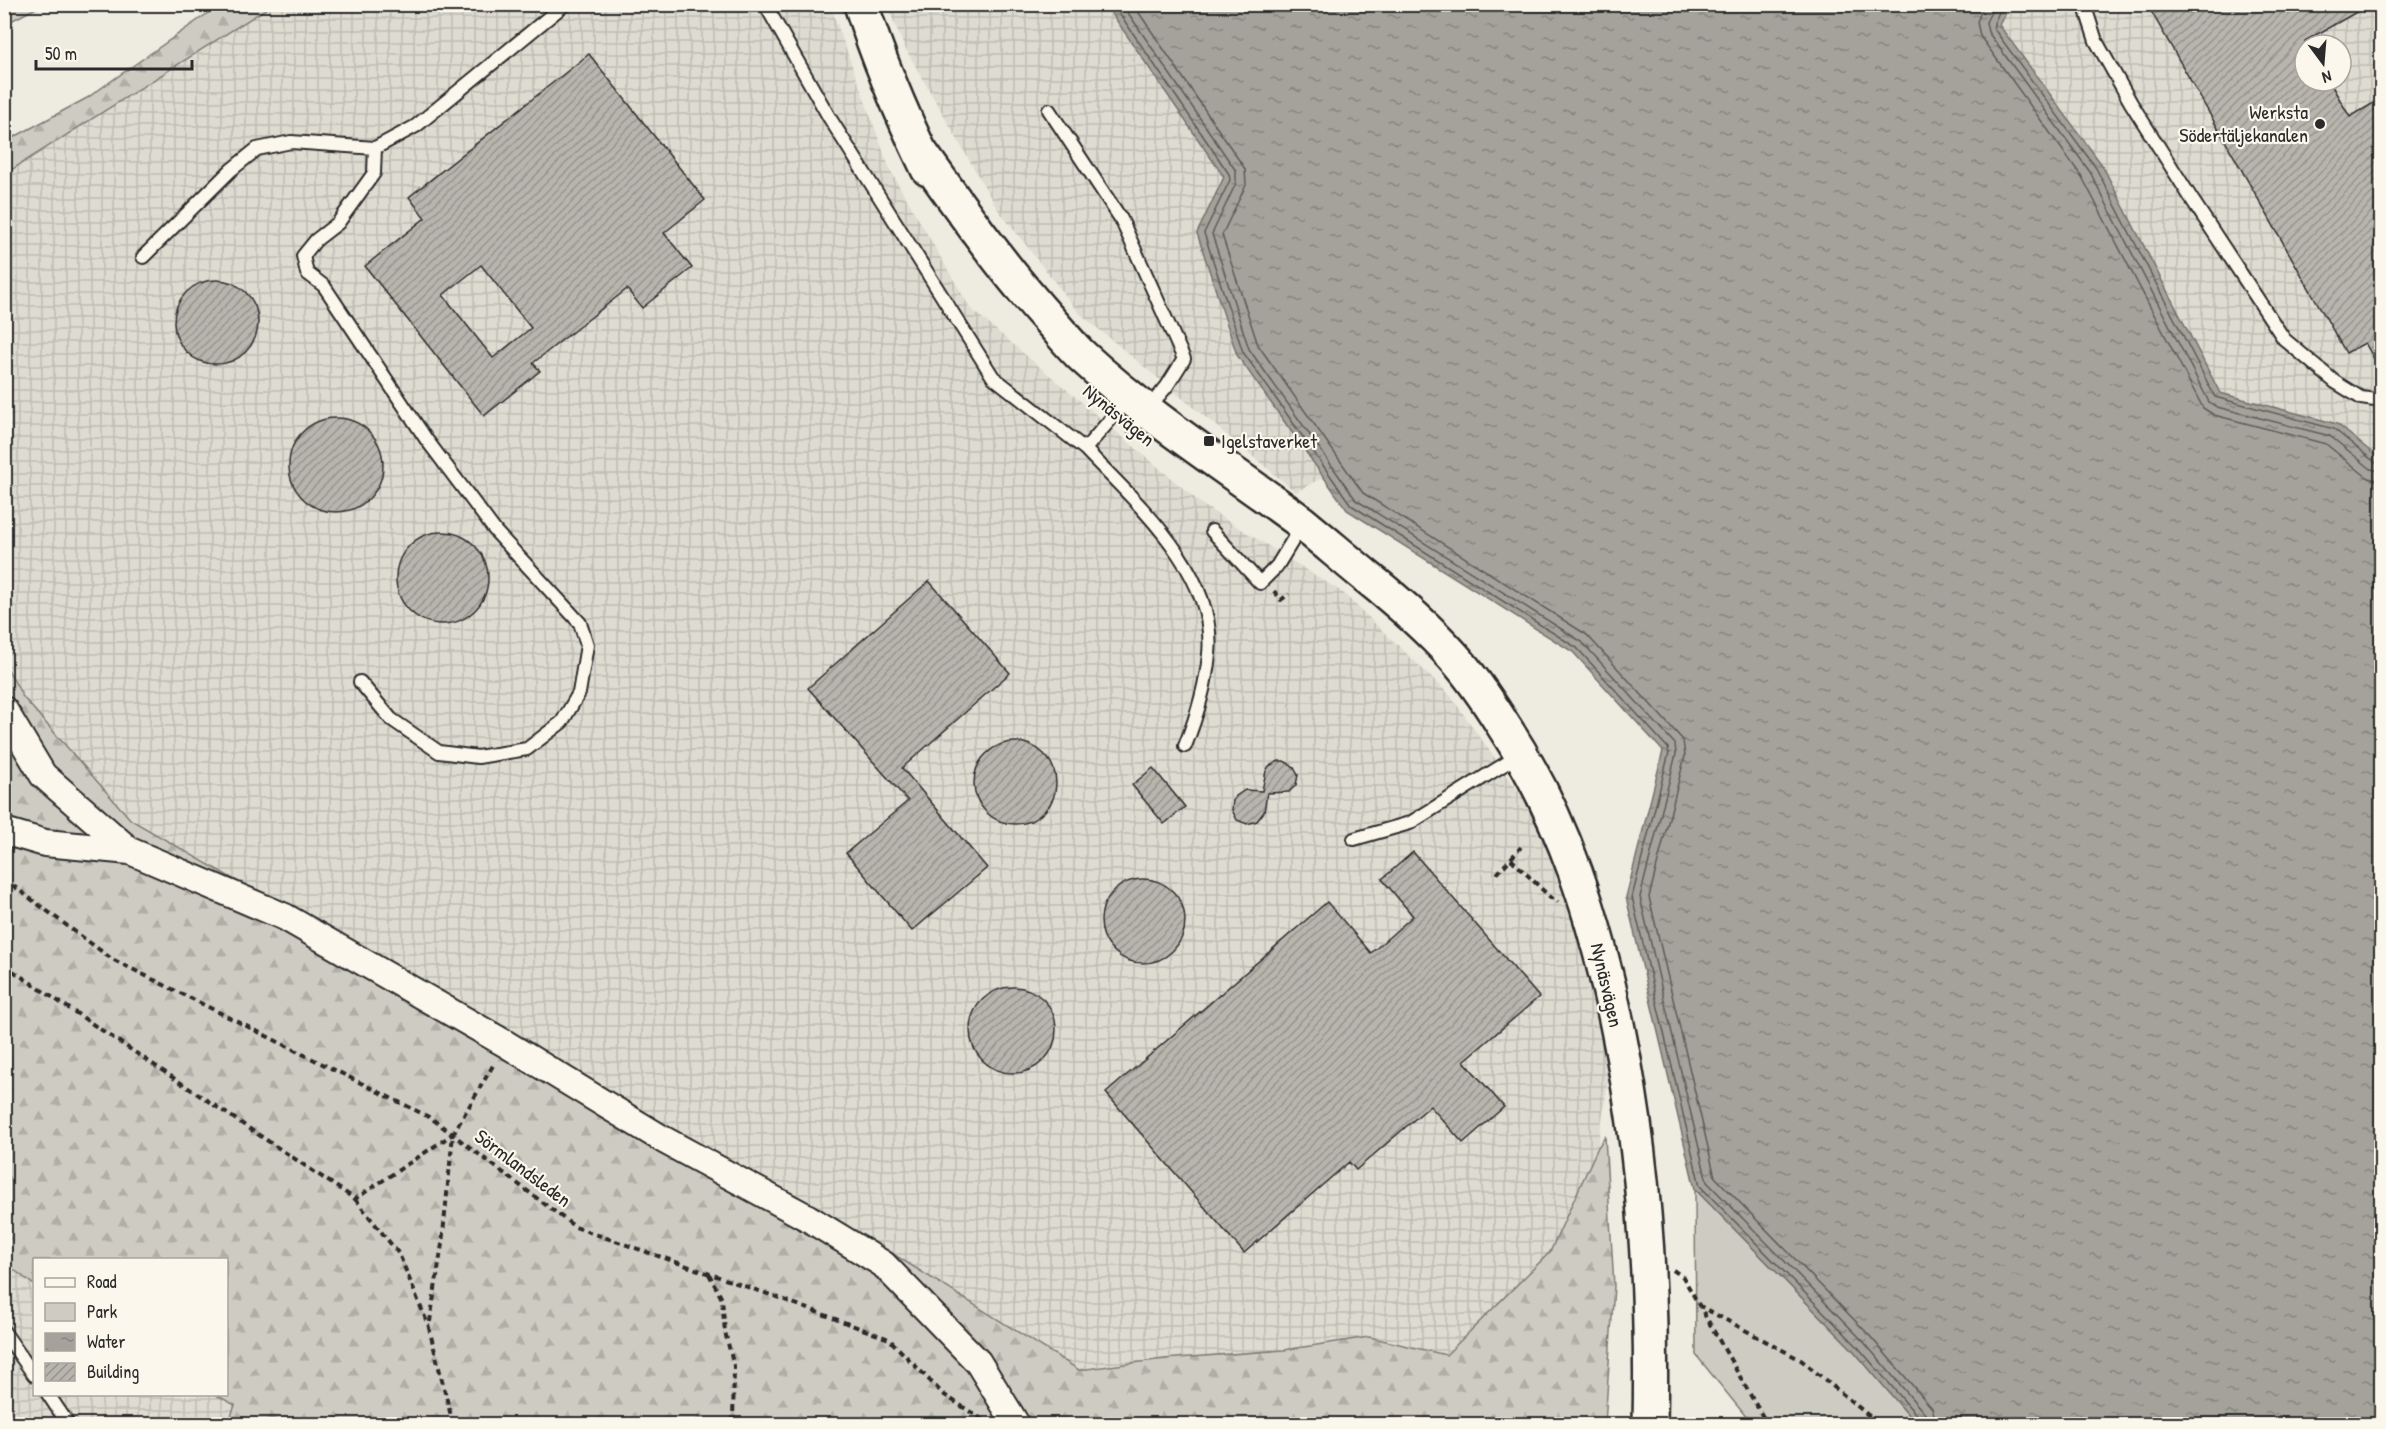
<svg xmlns="http://www.w3.org/2000/svg" width="2386" height="1429" font-family="'Patrick Hand',sans-serif">
<style>
.industrial{fill:url(#industrial-grid);fill-rule:evenodd}
.forest{fill:url(#forest-firs);stroke:#7c7b76;stroke-width:1.5}
.green{fill:#cecbc2;stroke:#7c7b76;stroke-width:1.5}
.water{fill:url(#water-ripples);stroke:#74726e;stroke-width:1.5}
.lines{fill:none;stroke-linecap:round;stroke-linejoin:round}
.shore{stroke:#5b5b57;stroke-width:1.5}
.building{fill:url(#building-hatch);stroke:#2b2b2b;stroke-width:1.5;fill-rule:evenodd}
.lane-casing{stroke:#2b2b2b;stroke-width:16}
.street-casing{stroke:#2b2b2b;stroke-width:30}
.secondary-casing{stroke:#2b2b2b;stroke-width:38}
.path{stroke:#2b2b2b;stroke-width:4;stroke-dasharray:6 4.5;stroke-linecap:butt}
.lane{stroke:#fbf7ec;stroke-width:12}
.street{stroke:#fbf7ec;stroke-width:26}
.secondary{stroke:#fbf7ec;stroke-width:33}
.poi-dot{fill:#2b2b2b;stroke:#fbf7ec;stroke-width:2}
.labels{text-anchor:middle;stroke-width:4.5;stroke-linejoin:round;paint-order:stroke}
.poi-label{font-size:20px;fill:#2b2b2b;stroke:#fbf7ec;text-anchor:end}
.street-label{font-size:20px;fill:#2b2b2b;stroke:#fbf7ec}
</style>
<defs>
<pattern id="industrial-grid" width="8" height="8" patternUnits="userSpaceOnUse" patternTransform="scale(1.5)"><rect width="8" height="8" fill="#dedbd1"/><path d="M0 4h8M4 0v8" fill="none" stroke="#bfbcb4"/></pattern>
<pattern id="forest-firs" width="22" height="20" patternUnits="userSpaceOnUse" patternTransform="scale(1.5)"><rect width="22" height="20" fill="#cecbc2"/><path d="M5 1l3.5 6h-7zM16 11l3.5 6h-7z" fill="#b1aea7"/></pattern>
<pattern id="water-ripples" width="26" height="14" patternUnits="userSpaceOnUse" patternTransform="scale(1.5)"><rect width="26" height="14" fill="#a4a29a"/><path d="M2 4q2-2 4 0t4 0M15 11q2-2 4 0t4 0" fill="none" stroke="#86847e"/></pattern>
<pattern id="building-hatch" width="6" height="6" patternUnits="userSpaceOnUse" patternTransform="scale(1.5)"><rect width="6" height="6" fill="#b8b5ae"/><path d="M-1 1l2-2M0 6l6-6M5 7l2-2" fill="none" stroke="#96938e"/></pattern>
</defs>
<rect width="100%" height="100%" fill="#eeebe0"/>
<filter id="ink" filterUnits="userSpaceOnUse"><feTurbulence type="fractalNoise" baseFrequency=".0167" numOctaves="2"/><feDisplacementMap in="SourceGraphic" scale="12" xChannelSelector="R" yChannelSelector="G"/><feConvolveMatrix kernelMatrix="1 2 1 2 8 2 1 2 1" color-interpolation-filters="sRGB"/></filter>
<g filter="url(#ink)">
<path class="industrial" d="M272,5h558l60,165 80,138 234,198 138,86 107,102 83,116 42,113 35,150 -11,74 -48,105 -104,104 -77,-19 -85,13 -120,9 -85,11 -186,-116 -256,-142 -506,-292 -108,-123 -18,-35 -1,-488z
M887,5h219l118,172 -27,56 40,122 86,122 -27,15 -217,-179 -83,-106 -92,-161z
M2010,5h371v455l-44,-36 -117,-31 -118,-228 -103,-140zM2305,45h36v36h-36z
M4,1263l30,22v109l182,1 20,10 -8,19h-223z"/>
<path class="forest" d="M5,4h37v1l-37,19z
M221,4l51,1 -267,169v-32l82,-44z
M4,662l19,35 108,123 506,292 256,142 186,116 85,-11 120,-9 85,-13 77,18 104,-103 48,-105 7,-10 9,149 -9,138h-1377l7,-19 -19,-10 10,-1v-134h-192v25l-29,-22z"/>
<path class="green" d="M1695,1189l158,161 63,74h-164l-56,-69z"/>
<path class="water" d="M1106,5h904l-11,20 103,140 118,228 117,31 44,36v964h-465l-63,-74 -158,-161 -69,-292 37,-146 -90,-99 -226,-142 -110,-155 -40,-122 27,-56z"/>
<g class="lines">
<path class="shore" d="M1113,4l116,170 1,6 -26,53 39,119 108,153 226,143 91,100 1,5 -37,144 68,289 157,160 62,72 1,6
M1122,4l114,167v12l-24,51 37,115 107,151 226,142 93,102 1,10 -36,143 67,285 156,159 62,73 3,10
M1133,4l112,165 1,16 -24,50 36,110 105,148 224,142 96,105 2,16 -36,141 66,280 154,158 63,73 5,16
M1984,4l-7,18 3,14 102,141 121,231 11,7 112,29 42,34 14,3
M1995,4l-9,18 2,10 102,140 119,230 8,5 113,29 41,33 11,3
M2003,4l-9,19v6l102,139 119,229 119,32 42,34 6,1"/>
</g>
<path class="building" d="M2147,4h224l-66,37v40h24l21,36 32,-19v275l-17,-30 -19,10z
M589,54l116,146 -41,33 28,35 -50,40 -15,-19 -94,74 7,8 -56,45 -119,-150 60,-48 -16,-21zM481,265l50,63 -38,30 -50,-63z
M174 322a42 42 0 1 1 84 0a42 42 0 1 1-84 0Z
M289 465a47 47 0 1 1 94 0a47 47 0 1 1-94 0Z
M396 578a46 46 0 1 1 92 0a46 46 0 1 1-92 0Z
M929,581l81,92 -108,95 85,100 -75,63 -66,-78 62,-52 -100,-113z
M974 783a41 41 0 1 1 82 0a41 41 0 1 1-82 0Z
M1279,761h5l9,5 5,9 -2,10 -7,7 -22,1 -3,19 -7,9 -10,3 -10,-4 -5,-10 1,-10 3,-4 9,-6 17,1 4,-20 3,-5z
M1153,768l32,39 -21,17 -32,-39z
M1413,852l126,145 -75,64 40,46 -41,36 -33,-37 -74,64 -7,-8 -105,91 -138,-160 221,-191 44,51 42,-37 -31,-37z
M1101 921a42 42 0 1 1 84 0a42 42 0 1 1-84 0Z
M970 1030a43 43 0 1 1 86 0a43 43 0 1 1-86 0Z"/>
<g class="lines">
<g class="lane-casing">
<path id="lane" d="M765,4l64,113 164,260 92,72 44,-51
M2084,4l12,37 35,62 60,95 93,141 51,43 26,16 21,3
M1049,110l72,109 63,140 -17,27 -34,41
M143,257l88,-87 26,-21 34,-7 84,6 41,-22 149,-122
M1085,449c50,53 132,123 124,205 -3,32 -12,62 -24,92
M1212,531l48,52 17,-17 25,-41
M360,682l31,37 48,33 39,5 49,-8 35,-27 17,-29 8,-48 -7,-22 -84,-91 -70,-93 -102,-153 -17,-13 -4,-17 13,-16 22,-17 36,-50 1,-25
M1354,839l56,-16 111,-69
M4,1332l30,43
M48,1394l20,30"/>
</g>
<g class="street-casing">
<path id="street" d="M4,710l39,65 87,76 155,66 221,127 158,96 144,78 75,46 95,98 38,62
M4,831l41,12 85,8"/>
</g>
<g class="secondary-casing">
<path id="secondary" d="M861,4c18,58 41,111 67,165
M919,150c42,59 84,119 133,173 10,11 20,24 31,34 67,62 145,111 218,165 22,18 44,37 66,55 30,24 60,50 86,79 19,21 35,45 50,69 61,93 93,196 115,304 27,132 35,261 32,395"/>
</g>
<path class="path" d="M1274,591l7,9 8,-6
M1511,859l39,38 8,5
M1497,874l24,-27
M4,879l108,80 319,159 144,109 207,72 107,40 54,55 46,30
M4,965l351,234 98,-65
M355,1199l44,55 30,73
M1673,1270l10,7 84,147
M709,1274l13,25 3,33 9,34 -1,58
M1698,1305l103,55 78,64
M453,1424l-24,-96 13,-84 11,-110 42,-72"/>
<use href="#lane" class="lane"/>
<use href="#street" class="street"/>
<use href="#secondary" class="secondary"/>
</g>
</g>
<g class="poi-dot">
<circle cx="2320" cy="124" r="6"/>
<rect x="1203" y="435" width="12" height="12" rx="3"/>
</g>
<g class="labels">
<g class="poi-label">
<text x="2308" y="119">Werksta<tspan x="2308" dy="23">Södertäljekanalen</tspan></text>
<text x="1221" y="448" text-anchor="start">Igelstaverket</text>
</g>
<g class="street-label">
<text transform="translate(1119 415) rotate(39)" y="7">Nynäsvägen</text>
<text transform="translate(1607 985) rotate(77)" y="7">Nynäsvägen</text>
<text transform="translate(523 1168) rotate(37)" y="7">Sörmlandsleden</text>
</g>
</g>
<rect width="2386" height="1429" fill="none" stroke="#fbf7ec" stroke-width="24"/>
<rect x="12" y="12" width="2362" height="1405" fill="none" stroke="#2b2b2b" stroke-width="2" filter="url(#ink)"/>
<rect x="33" y="1258" width="195" height="138" fill="#fbf7ec" stroke="#a8a59f" stroke-width="1.5"/>
<rect x="45" y="1278" width="30" height="9" fill="#fbf7ec" stroke="#a8a59f" stroke-width="1.5"/>
<text x="87" y="1288" font-size="18" fill="#2b2b2b">Road</text>
<rect x="45" y="1303" width="30" height="18" fill="#cecbc2" stroke="#a8a59f" stroke-width="1.5"/>
<text x="87" y="1318" font-size="18" fill="#2b2b2b">Park</text>
<rect x="45" y="1333" width="30" height="18" fill="url(#water-ripples)" stroke="#a8a59f" stroke-width="1.5"/>
<text x="87" y="1348" font-size="18" fill="#2b2b2b">Water</text>
<rect x="45" y="1363" width="30" height="18" fill="url(#building-hatch)" stroke="#a8a59f" stroke-width="1.5"/>
<text x="87" y="1378" font-size="18" fill="#2b2b2b">Building</text>
<g transform="translate(2323 63) rotate(164)"><circle r="28" fill="#fbf7ec" stroke="#a8a59f" stroke-width="1.5"/>
<path d="M0-4.5L10 22L0 15L-10 22Z" fill="#2b2b2b"/>
<text y="-9" font-size="16" font-weight="bold" text-anchor="middle" fill="#2b2b2b">N</text>
</g>
<path d="M36 60v9h156v-9" fill="none" stroke="#2b2b2b" stroke-width="3"/>
<text x="45" y="60" font-size="18" fill="#2b2b2b" stroke="#fbf7ec" stroke-width="4.5" paint-order="stroke">50 m</text>
</svg>
